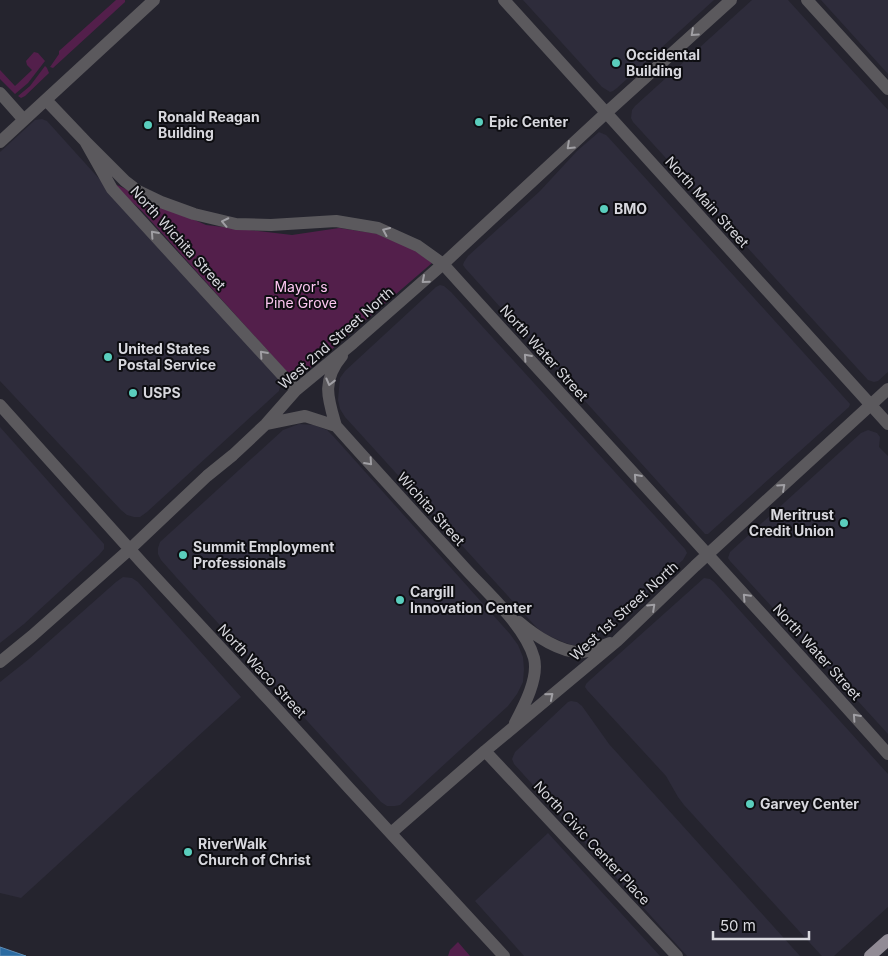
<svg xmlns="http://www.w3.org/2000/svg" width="888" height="956" font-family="Inter,sans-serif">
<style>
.built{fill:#2e2c3b}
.green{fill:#531f4b}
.water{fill:#2b6ba2;stroke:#5f8cb4}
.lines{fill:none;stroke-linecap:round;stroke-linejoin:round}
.minor{stroke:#5b595d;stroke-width:12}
.major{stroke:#918b95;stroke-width:12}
.oneway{stroke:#a09fa4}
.poi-dot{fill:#5acebd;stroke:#0e0e12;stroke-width:2}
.labels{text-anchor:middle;stroke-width:4;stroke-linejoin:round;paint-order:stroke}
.poi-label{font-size:14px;font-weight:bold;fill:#d8d8de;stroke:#0e0e12;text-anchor:start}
.street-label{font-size:14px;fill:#d8d8de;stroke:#0e0e12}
.park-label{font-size:14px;fill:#fec7f2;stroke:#0e0e12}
</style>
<rect width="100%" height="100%" fill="#25242e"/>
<path class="built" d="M523,0h191l-97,88 -4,3 -3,1 -8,-5z
M752,0h36l100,110v262l-10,9 -4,1 -6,-2 -235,-258 -2,-4 1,-8 3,-4z
M821,0h67v74z
M42,119l5,2 232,257 2,4 -2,9 -132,121 -7,5h-6l-7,-2 -6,-5 -121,-129v-229l35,-32z
M599,132l7,3 3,3 241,266 -1,3 -141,127h-3l-240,-266 -2,-3 1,-3 4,-6 72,-65 37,-40z
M440,285l4,1 7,6 234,257 2,4 -4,7 -89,79 -11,6h-11l-9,-3 -18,-8 -8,-6 -192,-211 -5,-8 -2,-9 2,-22 5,-7 91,-84z
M299,424l15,1 13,5 7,7 176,197 8,11 5,12 1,12 -1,13 -6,12 -9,12 -108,99 -5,1h-8l-6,-4 -205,-225 -15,-17 -3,-6v-6l2,-6 123,-112z
M0,427l104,117v5l-5,6 -75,69 -24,19z
M868,430l9,3 3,4 -1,10 9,9v278l-158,-173 -2,-3 2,-6 131,-119z
M123,577l9,1 6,4 103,115 -220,201 -21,-5v-211l29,-23 87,-77z
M704,578l6,1 4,3 174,192v133l-54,49h-12l-2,-2 -136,-149 -6,-8 -12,-21 -79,-86 -2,-3 1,-3 4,-4z
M571,701l6,1 5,4 27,38 191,212h-113l-173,-192 -2,-5 3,-7 53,-50z
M548,833l112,123h-136l-49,-55z"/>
<path class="green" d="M116,0h9v2l-72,66 -3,-1 9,-13v-3z
M34,52l4,1 7,8 -17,22 -13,11 -15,-15v-9l15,16 17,-16 -5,-5 -1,-4z
M45,66l2,2 2,5 -24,23 -4,2 -3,-2 12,-10z
M108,181l98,44 86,10 47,-7 40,6 31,13 22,16 -137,118 -153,-170z
M458,942l12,14h-22l2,-6z"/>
<path class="water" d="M0,947l26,9h-26z"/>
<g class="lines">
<path class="minor" d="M504,0l384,424
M807,0l81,89
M0,93l24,27
M46,100l39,41 27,48 184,201
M85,141l40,40 13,10 23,11 33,12 42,10 35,1 65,-4 42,7 40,18 25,18c148,164 298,325 445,490
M0,142l154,-142
M342,356c-21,25 -14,43 -6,70 42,47 84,93 126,139 22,25 63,60 72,93 5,20 -10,48 -19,65
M0,405l143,159 126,136 80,88 155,168
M266,424l39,-8 31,10
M519,622c15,13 43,32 64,30 9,-1 18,-6 27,-9
M0,662l32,-26 98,-87 77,-73 26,-21 33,-31 30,-34 57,-47 90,-79 163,-151 125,-113
M485,751l192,205
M391,833l94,-82 132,-110 78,-75 193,-177"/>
<path class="major" d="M870,956l18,-16"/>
</g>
<defs><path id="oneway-chevron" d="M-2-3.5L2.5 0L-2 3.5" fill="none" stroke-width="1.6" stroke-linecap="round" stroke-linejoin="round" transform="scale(1.25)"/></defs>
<g class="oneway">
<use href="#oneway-chevron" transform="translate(694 33) rotate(138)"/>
<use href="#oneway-chevron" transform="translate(570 146) rotate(137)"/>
<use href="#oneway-chevron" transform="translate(225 222) rotate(-168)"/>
<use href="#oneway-chevron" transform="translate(386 231) rotate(-156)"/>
<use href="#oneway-chevron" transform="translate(154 234) rotate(-132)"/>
<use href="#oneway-chevron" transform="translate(425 280) rotate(139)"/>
<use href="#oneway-chevron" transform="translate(263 354) rotate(-132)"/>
<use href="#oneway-chevron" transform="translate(527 357) rotate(-132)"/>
<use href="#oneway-chevron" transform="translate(330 382) rotate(104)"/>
<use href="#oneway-chevron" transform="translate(369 462) rotate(48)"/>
<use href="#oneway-chevron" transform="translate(637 477) rotate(-132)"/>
<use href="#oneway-chevron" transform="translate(782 487) rotate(-42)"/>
<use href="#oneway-chevron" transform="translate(746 597) rotate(-133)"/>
<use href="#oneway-chevron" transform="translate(652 607) rotate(-43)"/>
<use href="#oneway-chevron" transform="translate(550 696) rotate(-40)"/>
<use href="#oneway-chevron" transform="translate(856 717) rotate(-132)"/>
</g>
<g class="poi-dot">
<circle cx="616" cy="63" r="5"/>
<circle cx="479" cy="122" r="5"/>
<circle cx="148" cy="125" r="5"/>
<circle cx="604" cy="209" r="5"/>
<circle cx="108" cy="357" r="5"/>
<circle cx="133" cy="393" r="5"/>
<circle cx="844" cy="523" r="5"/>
<circle cx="183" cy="555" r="5"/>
<circle cx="400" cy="600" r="5"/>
<circle cx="750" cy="804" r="5"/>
<circle cx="188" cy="852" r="5"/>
</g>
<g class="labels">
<g class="poi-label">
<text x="626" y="60">Occidental<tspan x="626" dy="16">Building</tspan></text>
<text x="158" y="122">Ronald Reagan<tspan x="158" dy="16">Building</tspan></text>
<text x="489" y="127">Epic Center</text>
<text x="614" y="214">BMO</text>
<text x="118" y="354">United States<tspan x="118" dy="16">Postal Service</tspan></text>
<text x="143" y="398">USPS</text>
<text x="834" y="520" text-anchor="end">Meritrust<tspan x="834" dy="16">Credit Union</tspan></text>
<text x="193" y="552">Summit Employment<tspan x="193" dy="16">Professionals</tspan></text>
<text x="410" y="597">Cargill<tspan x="410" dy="16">Innovation Center</tspan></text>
<text x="760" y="809">Garvey Center</text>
<text x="198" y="849">RiverWalk<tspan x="198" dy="16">Church of Christ</tspan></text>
</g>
<g class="street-label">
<text transform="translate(707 202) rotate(48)" y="5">North Main Street</text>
<text transform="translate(178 238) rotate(48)" y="5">North Wichita Street</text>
<text transform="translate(336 338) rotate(-41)" y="5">West 2nd Street North</text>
<text transform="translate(544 353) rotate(48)" y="5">North Water Street</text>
<text transform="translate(431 509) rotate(48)" y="5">Wichita Street</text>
<text transform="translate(624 611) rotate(-42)" y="5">West 1st Street North</text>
<text transform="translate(817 652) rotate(48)" y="5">North Water Street</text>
<text transform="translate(262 671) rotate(47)" y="5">North Waco Street</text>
<text transform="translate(592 843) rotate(47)" y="5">North Civic Center Place</text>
</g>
<g class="park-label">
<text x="301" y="292">Mayor's<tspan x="301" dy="16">Pine Grove</tspan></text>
</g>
</g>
<path d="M713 931v8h96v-8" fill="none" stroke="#d8d8de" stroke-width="2.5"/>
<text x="720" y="931" font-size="15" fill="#d8d8de" stroke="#0e0e12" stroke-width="4" paint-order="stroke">50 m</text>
</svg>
